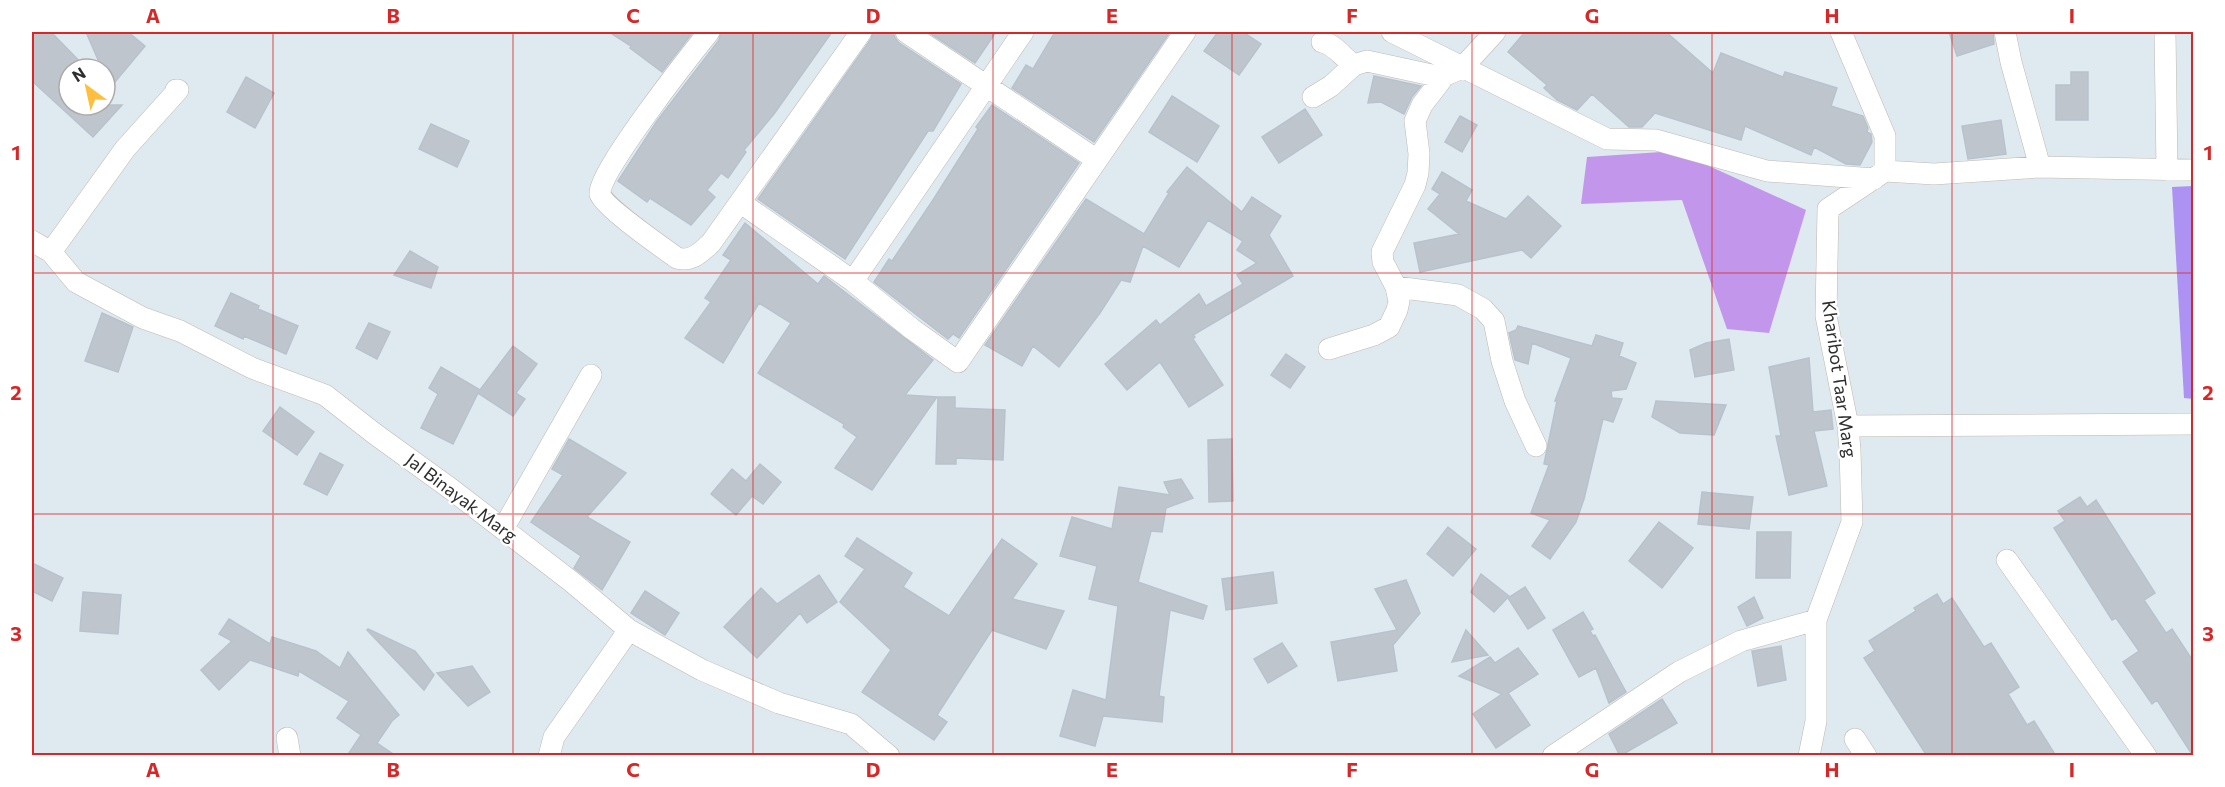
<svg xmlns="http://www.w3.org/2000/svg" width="2225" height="787" font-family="Commissioner,sans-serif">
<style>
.green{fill:#c297eb}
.pitch{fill:#ad92f3}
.building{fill:#bfc5cc;stroke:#b8c2cc;stroke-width:1.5}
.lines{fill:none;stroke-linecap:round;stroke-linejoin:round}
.street-casing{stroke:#bebaaf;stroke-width:22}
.street{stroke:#fff;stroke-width:21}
.grid{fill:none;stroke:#d62828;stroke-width:1.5;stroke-opacity:0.55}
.labels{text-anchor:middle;stroke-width:4.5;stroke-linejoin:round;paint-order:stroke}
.street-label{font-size:18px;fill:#2e2e2e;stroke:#fff}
.neatline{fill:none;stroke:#d62828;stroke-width:2}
.grid-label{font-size:20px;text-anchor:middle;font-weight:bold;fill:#d62828}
</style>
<rect width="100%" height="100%" fill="#dfe9f0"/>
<path class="green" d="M1676,151l130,59 -37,123 -42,-4 -45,-129 -101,4 6,-47z"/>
<path class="pitch" d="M2193,186l1,213 -10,-1 -12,-211z"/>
<path class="building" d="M32,32h19l36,37h-18v36h53l-29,32 -61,-56z
M86,32h42l17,14 -40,48v-25h-3z
M609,32h84l-31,40 -32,-24 1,-2z
M721,32h111l-58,82 -30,36 2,2 -18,26 -7,-5 -14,17 8,7 -24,28 -41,-27 -3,4 -29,-21 39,-60 62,-81z
M873,32h20l2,6 4,5 62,41 -28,47h-5l-83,128 -87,-60 113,-160z
M928,32h68l-21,31z
M1055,32h115l-76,110 -82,-54 14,-23 7,4z
M1218,32h25l18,12 -22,31 -35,-24z
M1525,32h141l47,41 8,-20 62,24 2,-5 52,16 -6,18 32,10 5,12 -1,4 4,2 1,8 -12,23 -14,-1 -32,-17 -3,8 -66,-29 -4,14 -86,-27 -13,14h-13l-37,-33 -15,16 -20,-10 -13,-12 3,-3 -39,-33z
M1949,32h44l1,12 -37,12z
M2071,72h17v48h-32v-35h15z
M1374,76l47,10 -9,11 -8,17 -23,-12 -13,1z
M246,77l28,16 -19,35 -28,-16z
M1172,96l47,30 -22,36 -48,-30z
M992,105l87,58 -120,175 -6,-4 -5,5 -74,-57 15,-23 3,2 41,-61 45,-71 -2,-2z
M1305,109l17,26 -43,28 -17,-26z
M1460,116l17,9 -15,27 -17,-10z
M2001,120l5,34 -38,5 -6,-33z
M431,124l38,17 -12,26 -38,-18z
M1187,167l55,45 10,-15 29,19 -12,19 24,41 -100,59 2,2 -2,2 30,46 -34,22 -29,-45 -33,28 -22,-26 51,-44 4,5 39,-31 7,12 37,-22 -6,-9 20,-12 -20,-13 6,-9 -35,-21 -29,47 -36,-21 -13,36 -9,-2 -21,33 -41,54 -26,-21 -11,20 -37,-21 101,-146 58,35 25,-41 -2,-1z
M1442,172l30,18 -6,11 40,18 22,-23 33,30 -30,32 -9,-8 -102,22 -6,-29 45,-9 -31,-25 12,-15 -8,-5z
M745,223l73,61 6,-8 109,84 -28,35 32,2 -65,93 -37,-22 22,-31 -14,-10 1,-3 -86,-51 33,-50 -32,-20 -36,60 -38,-25 26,-36 -6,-4 26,-38 -8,-5z
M410,251l28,16 -7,21 -37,-13z
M231,293l28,13 -1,3 40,17 -12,28 -42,-18 -1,3 -28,-13z
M102,313l31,14 -15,45 -33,-11z
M369,323l21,9 -13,27 -21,-11z
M1518,326l74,20 4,-11 27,8 -4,13 17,7 -10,26 -15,2 1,7 10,1 -9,23 -10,-3 -19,80 -8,23 -26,37 -18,-13 18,-26 -19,-7 18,-48 -5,-1 13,-63h-2l16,-43 -39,-15 -4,21 -13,-4 -6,-27 7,-3z
M1729,339l5,31 -39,7 -5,-27 16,-7z
M513,346l24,18 -21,29 9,6 -12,17 -35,-23 -25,51 -32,-16 17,-34 -9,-6 12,-21 39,23z
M1286,354l19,13 -15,21 -19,-13z
M1809,358l4,54 18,-2 2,19 -19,2 13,55 -38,9 -13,-59h5l-12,-69z
M938,397h17v11l50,2 -2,50 -47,-2v6h-20z
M1656,401l70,4 -12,30 -34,-2 -28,-16z
M280,407l34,25 -17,23 -34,-24z
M569,439l57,34 -39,44 43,25 -28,48 -28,-22 7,-12 -50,-34 32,-47 -11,-6z
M1232,439l1,62 -24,1 -1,-62z
M320,453l23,12 -16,30 -23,-11z
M760,464l21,18 -18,22 -11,-8 -16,19 -25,-21 21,-25 14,12z
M1181,479l12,19 -27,10 -4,24 -11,-1 -13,51 69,24 -4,13 -33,-9 -11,86 5,1 -2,25 -59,-6 -8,30 -35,-10 13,-46 33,10 12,-94 -29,-7 8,-33 -37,-10 12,-39 40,12 7,-42 51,8 -6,-13z
M1702,492l51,5 -4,32 -51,-5z
M2080,497l7,10 9,-7 59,93 -11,7 22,33 6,-4 21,32v95l-36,-56 -5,4 -29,-42 16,-11 -23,-33 -4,2 -58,-92 11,-7 -7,-10z
M1659,522l34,26 -31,40 -33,-27z
M1448,527l28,22 -23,27 -26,-22z
M1757,532h34l-1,46h-34z
M857,538l55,35 -9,14 46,29 53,-77 35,25 -25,35 52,12 -18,38 -54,-19 -55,85 10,7 -13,18 -72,-48 29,-42 -51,-48 25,-33 -20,-13z
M32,563l31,15 -11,23 -20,-10z
M1273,572l4,31 -51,7 -4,-31z
M1481,574l28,22 -15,16 -23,-20z
M819,575l18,27 -30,21 -7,-10 -43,45 -33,-31 37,-39 16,16z
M1406,580l14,33 -27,32 4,26 -59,10 -7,-39 66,-12 -22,-41z
M1525,587l20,31 -17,11 -20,-31z
M645,591l34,22 -14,22 -34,-22z
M83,592l38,3 -3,39 -38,-3z
M1937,594l6,10 9,-6 32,49 7,-4 28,44 -11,7 19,31 7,-4 22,35h-129l-63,-98 11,-7 -6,-10 47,-30 -2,-3z
M1754,597l9,21 -16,8 -9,-19z
M1583,612l10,17 -3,2 3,5 2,-1 31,57 -17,11 -13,-35 -17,9 -26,-47z
M229,619l41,25 2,-7 44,14 24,17 8,-16 51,63 -7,6 -15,22 19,13h-49l14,-21 -24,-17 12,-17 -50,-30 -1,5 -48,-16 -31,30 -18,-20 31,-29 -13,-7z
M368,629l47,22 19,24 -10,15 -57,-60z
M1466,630l22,25 -36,7z
M1282,643l15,23 -29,17 -14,-24z
M1781,646l5,34 -28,6 -6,-35z
M1518,648l20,26 -30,19 22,32 -34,23 -23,-34 29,-20 -43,-18 31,-19 5,6z
M472,666l18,26 -22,14 -31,-33z
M1662,699l15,24 -57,33 -11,-22z"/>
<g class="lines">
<g class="street-casing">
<path id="street" d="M709,32c-17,21 -113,143 -109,162 3,12 63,54 77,64 15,4 23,-5 34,-15l150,-211
M906,32l191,128
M1392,32l215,107 49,1 111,31 107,8
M1841,32l44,104v35
M2005,32l6,30 29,105
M2165,32l2,138
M1322,42c13,2 21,16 32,23
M1313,97l18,-11 23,-21 13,-4 74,16 21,-9 33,-36
M1885,171l49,3 106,-7 154,3
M741,203l112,78 59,48 46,33 227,-330
M32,241l19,11 25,30 67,36 37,13 72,37 73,27 50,39 76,55 121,93 57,48 73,40 77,33 72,21 38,32
M51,252l74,-103 53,-59h-2
M853,281l170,-249
M1396,287l62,8 25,14 11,12 8,40 13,40 21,45
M1329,349l45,-14 15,-8 8,-17 2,-9 -3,-14 -13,-25 -1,-10 33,-67 3,-12 1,-19 -4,-33 7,-16 23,-30
M1848,426l346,-2
M503,529l88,-154
M2007,560l139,196
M287,738l3,18
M1855,739l11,17
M549,756l5,-19 75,-107
M1553,756l126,-84 62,-31 75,-21
M1809,756l7,-35v-101l36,-98 -2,-72 -2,-24 -22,-110 2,-107 57,-38"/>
</g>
<use href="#street" class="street"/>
</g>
<path class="grid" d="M273,32v724M513,32v724M753,32v724M993,32v724M1232,32v724M1472,32v724M1712,32v724M1952,32v724M32,273h2162M32,514h2162"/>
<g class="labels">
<g class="street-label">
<text transform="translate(1839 379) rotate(82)" y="6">Kharibot Taar Marg</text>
<text transform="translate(461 498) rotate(37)" y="6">Jal Binayak Marg</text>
</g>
</g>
<rect width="2225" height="787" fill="none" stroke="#ffffff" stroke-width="66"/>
<g transform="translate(87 87) rotate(327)"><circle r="28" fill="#ffffff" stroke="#ababab" stroke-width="1.5"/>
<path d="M0-4.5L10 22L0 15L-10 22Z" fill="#ffbe3d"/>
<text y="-9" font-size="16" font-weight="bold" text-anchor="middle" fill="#2e2e2e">N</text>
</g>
<rect x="33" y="33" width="2159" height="721" class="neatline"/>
<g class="grid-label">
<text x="153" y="23">A</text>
<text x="393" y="23">B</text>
<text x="633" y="23">C</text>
<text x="873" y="23">D</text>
<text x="1112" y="23">E</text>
<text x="1352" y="23">F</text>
<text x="1592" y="23">G</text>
<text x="1832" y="23">H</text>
<text x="2072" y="23">I</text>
<text x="16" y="160">1</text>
<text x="2208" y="160">1</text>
<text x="16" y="400">2</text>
<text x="2208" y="400">2</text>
<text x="16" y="641">3</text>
<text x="2208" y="641">3</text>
<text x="153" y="777">A</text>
<text x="393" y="777">B</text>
<text x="633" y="777">C</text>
<text x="873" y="777">D</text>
<text x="1112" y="777">E</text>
<text x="1352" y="777">F</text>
<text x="1592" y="777">G</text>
<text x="1832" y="777">H</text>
<text x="2072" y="777">I</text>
</g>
</svg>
